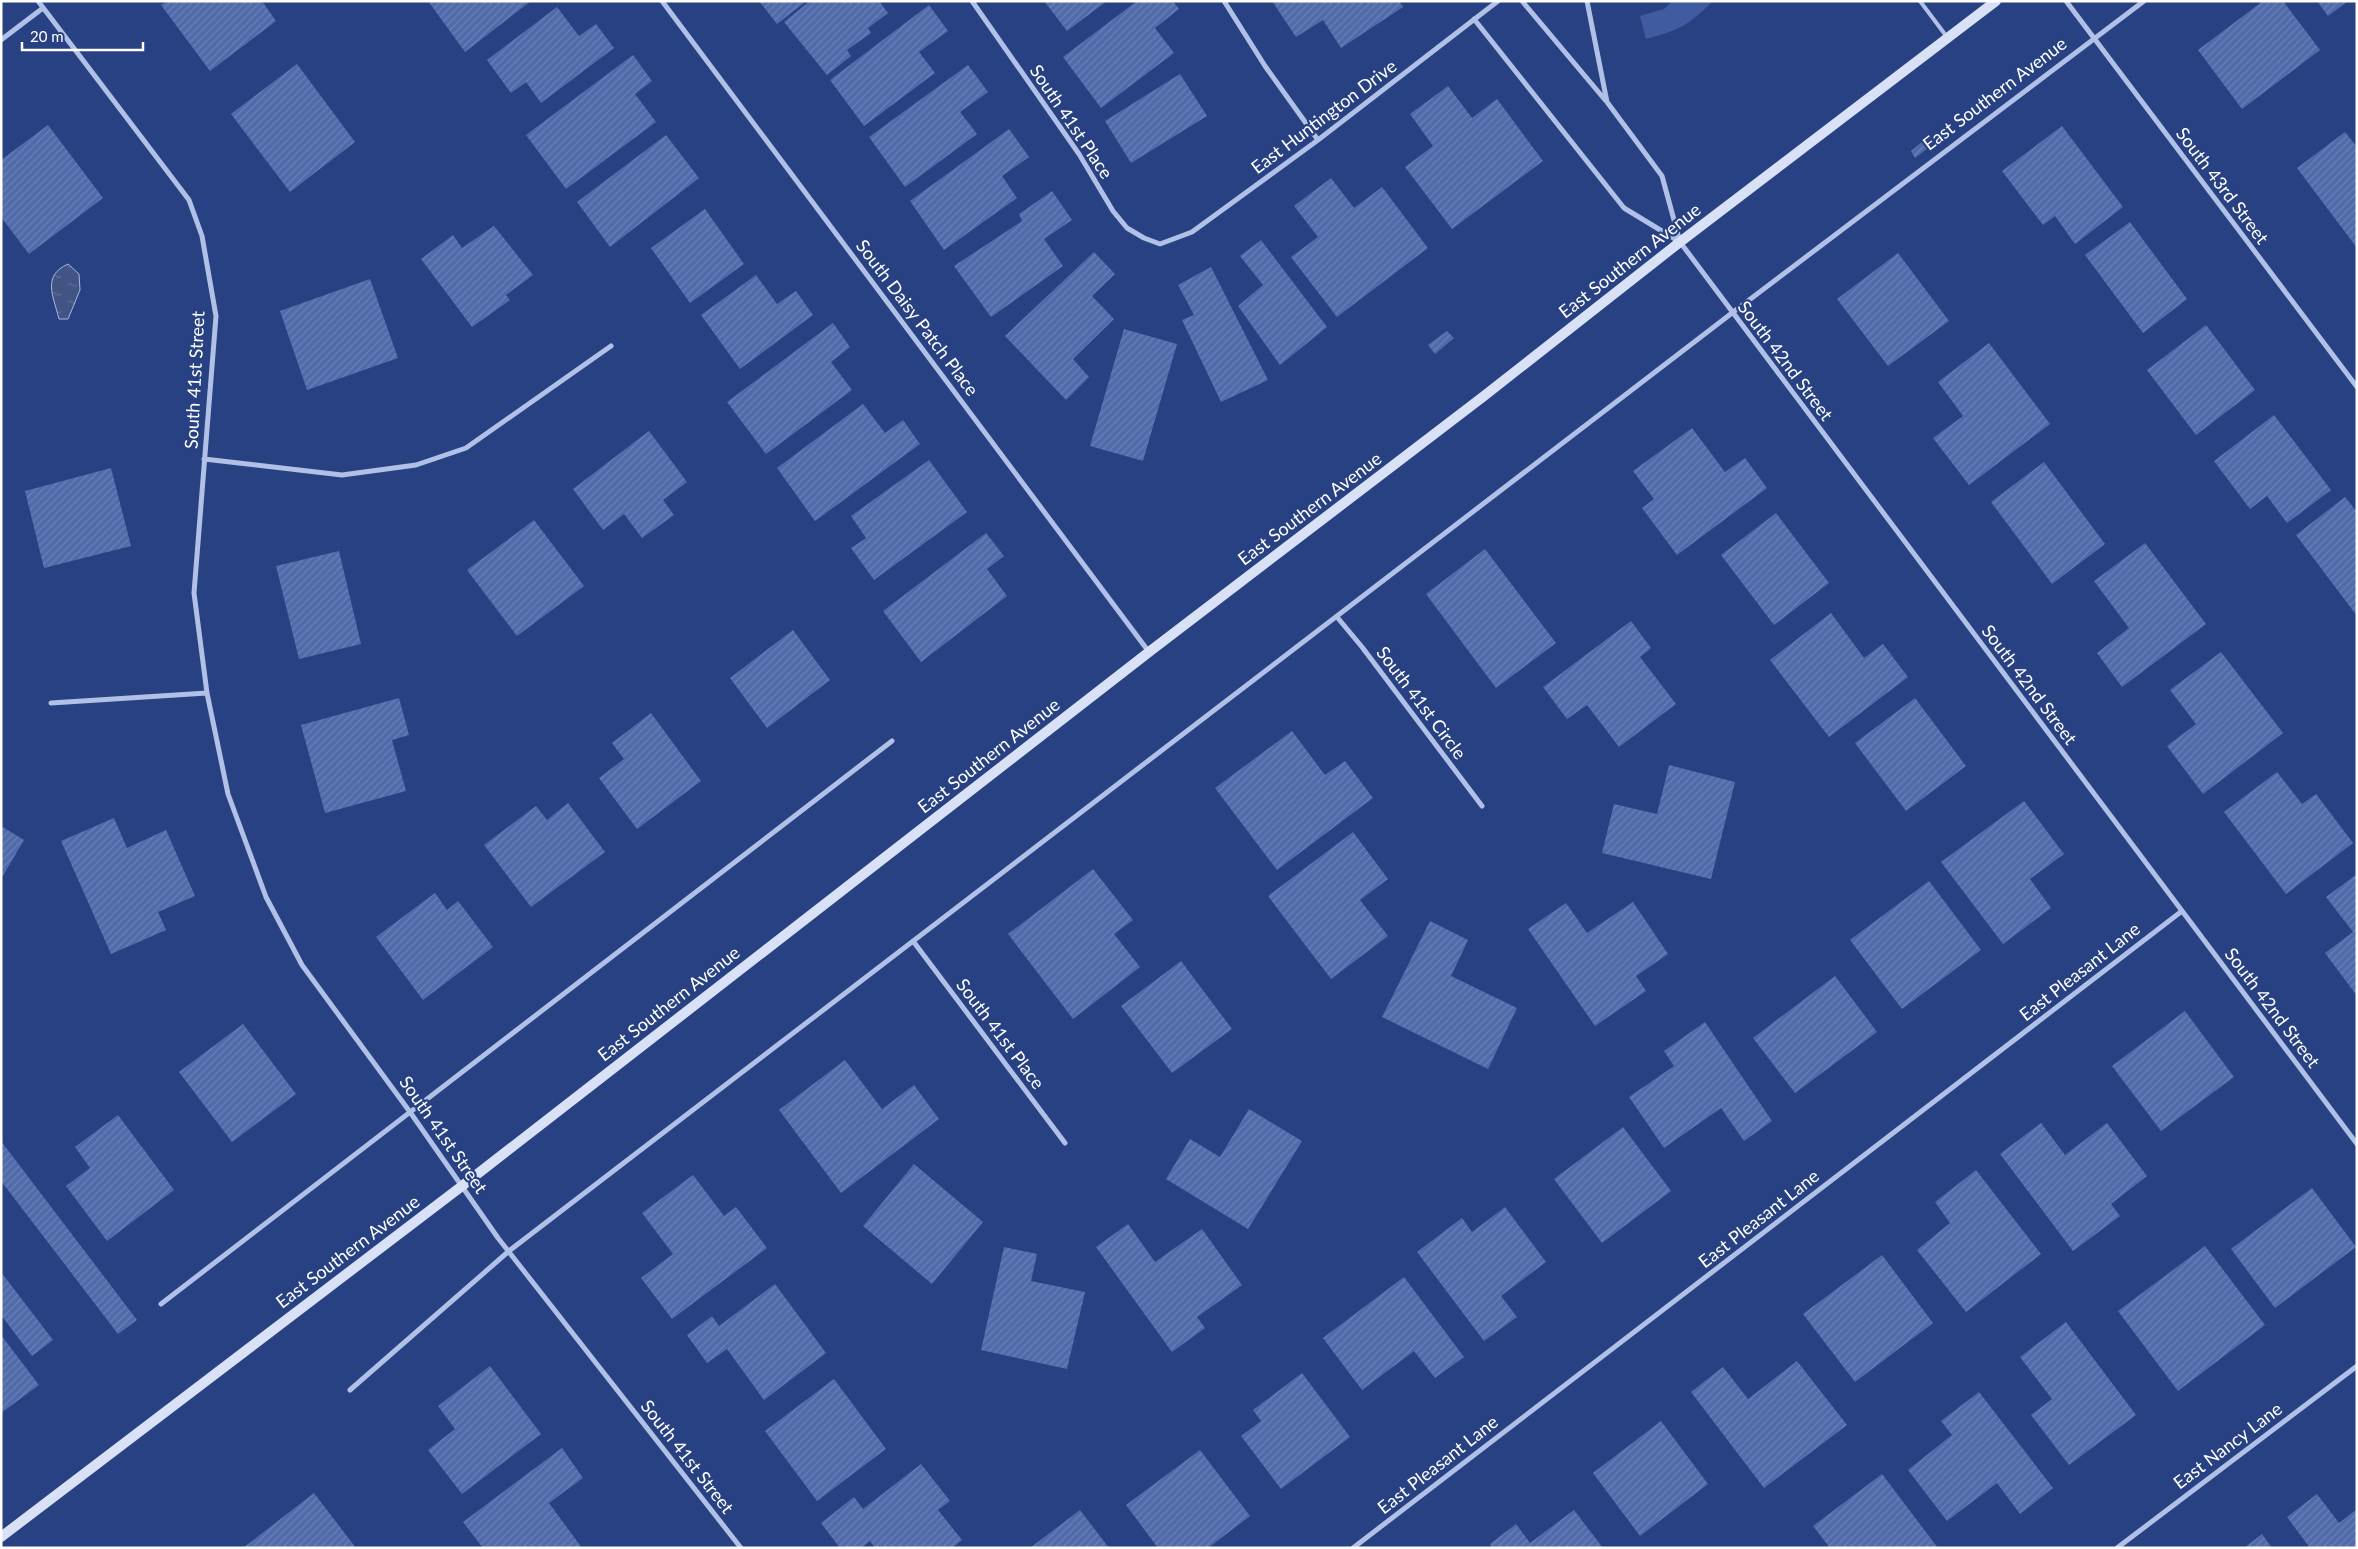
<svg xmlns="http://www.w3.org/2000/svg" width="2358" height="1549" font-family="Lato,sans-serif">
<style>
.grass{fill:#405ba0}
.water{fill:url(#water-ripples);stroke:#a5b9e7}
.building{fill:url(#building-hatch)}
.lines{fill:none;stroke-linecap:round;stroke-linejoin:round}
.service{stroke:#b0c0e6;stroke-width:4}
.minor{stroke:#b0c0e6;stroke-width:5}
.secondary{stroke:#d9e1f6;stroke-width:10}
.labels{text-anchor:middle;stroke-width:4.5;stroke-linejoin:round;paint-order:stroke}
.street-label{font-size:18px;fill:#fff;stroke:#284182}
</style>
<defs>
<pattern id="water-ripples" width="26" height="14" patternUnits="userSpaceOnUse" patternTransform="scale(1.25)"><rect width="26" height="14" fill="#425484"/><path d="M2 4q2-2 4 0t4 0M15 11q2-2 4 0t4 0" fill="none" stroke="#5e6e96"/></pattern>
<pattern id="building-hatch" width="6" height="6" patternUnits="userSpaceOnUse" patternTransform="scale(1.25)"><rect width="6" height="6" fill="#506aaa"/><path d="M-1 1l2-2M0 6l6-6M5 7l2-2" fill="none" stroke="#6a80b7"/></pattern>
</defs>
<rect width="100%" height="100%" fill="#284182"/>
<path class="grass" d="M1673,1h40c-25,25 -34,29 -67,38l-6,-23 24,-7z"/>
<path class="water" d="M68,264l11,10 1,16 -12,29h-9c-6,-24 -17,-43 9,-55z"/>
<path class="building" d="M167,1h95l14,20 -66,50 -49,-66z
M428,1h103l-66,51z
M759,1h43l2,2 -27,21z
M810,1h69l9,12 -20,15 3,5 -24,17 4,6 -24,19 -43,-53z
M1044,1h63l-40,30z
M1137,1h36l6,8 -24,19 19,25 -73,55 -38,-51z
M1272,1h127l4,6 -62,41 -18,-28 -27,17z
M2263,1h20l37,49 -78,59 -44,-59z
M2317,1h31l-20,15z
M929,5l19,26 -29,21 16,21 -71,53 -34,-46z
M557,7l22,29 17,-12 18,24 -73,55 -15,-21 -15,11 -24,-33z
M633,55l19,26 -17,13 21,28 -90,67 -40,-54z
M297,64l58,78 -65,50 -59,-78z
M968,65l20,27 -28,20 17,22 -72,53 -36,-50z
M1180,74l27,42 -76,47 -26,-42z
M1448,86l24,32 25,-19 46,62 -91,68 -47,-62 28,-21 -23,-32z
M48,125l55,73 -74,56 -28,-37v-57z
M2062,126l61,81 -48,37 -20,-28 -12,9 -41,-54z
M1009,129l20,28 -27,19 15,22 -73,52 -34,-49z
M2345,132l12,15v101l-60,-80z
M666,135l33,43 -89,69 -33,-45z
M1928,137l5,7 -18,14 -4,-7z
M1331,178l23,30 28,-21 46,61 -91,69 -46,-60 27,-20 -24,-31z
M1052,191l20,29 -28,19 19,27 -72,51 -37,-51 68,-45 -3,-7z
M705,209l39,55 -54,39 -39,-55z
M2130,222l57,77 -44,34 -58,-78z
M494,226l39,49 -27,20 4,5 -38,27 -51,-68 32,-24 9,13z
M1261,240l66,87 -47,38 -42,-59 25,-21 -23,-29z
M1094,252l21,22 -23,22 22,23 -41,40 16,18 -23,23 -61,-64z
M1898,253l51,68 -61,45 -51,-67z
M1211,267l57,113 -47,22 -39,-82 12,-5 -16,-30z
M756,275l21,29 19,-13 17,24 -73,54 -39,-54z
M370,279l28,79 -91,32 -27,-79z
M833,323l17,24 -19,15 21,28 -86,64 -39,-52z
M2206,325l49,65 -59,45 -49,-65z
M1124,329l53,15 -34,117 -53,-15z
M1447,331l7,7 -19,16 -7,-9z
M1989,343l61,81 -81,61 -36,-47 30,-22 -25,-34z
M863,404l22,29 18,-13 17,24 -105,77 -38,-53z
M2274,415l57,75 -44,33 -20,-27 -17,13 -36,-48z
M1692,428l33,44 20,-14 22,30 -90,67 -35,-47 12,-9 -21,-28z
M649,431l38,51 -24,18 11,15 -32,23 -18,-24 -21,16 -30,-41z
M929,460l38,52 -93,68 -23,-32 15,-10 -15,-22z
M2044,462l61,82 -53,40 -61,-82z
M111,468l20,78 -87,22 -19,-77z
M2345,497l12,15v104l-61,-81z
M1776,513l53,70 -55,42 -53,-70z
M534,520l50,66 -67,50 -50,-66z
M986,533l18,23 -17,13 20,27 -86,66 -38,-51z
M2145,543l61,81 -84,63 -25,-34 32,-25 -35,-47z
M1485,549l71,94 -60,45 -70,-94z
M339,551l22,93 -62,15 -23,-93z
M1831,613l33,45 19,-14 25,33 -79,60 -59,-77z
M1631,621l20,27 -11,9 36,47 -57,43 -32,-42 -20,14 -24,-32z
M793,630l37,50 -63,48 -37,-50z
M2221,652l62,81 -80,61 -36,-48 29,-22 -26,-34z
M399,698l10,37 -17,5 14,51 -81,22 -24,-88z
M1915,698l51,68 -60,45 -51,-68z
M651,713l50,68 -64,48 -38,-51 25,-19 -12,-16z
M1292,731l33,44 20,-14 28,37 -96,72 -62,-82z
M1669,765l66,17 -24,97 -109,-26 12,-49 43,10z
M2277,772l25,32 14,-10 37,49 -67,51 -62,-82z
M2024,801l40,53 -34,25 21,29 -48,36 -62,-82z
M568,803l37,49 -74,55 -47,-62 52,-39 11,14z
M114,818l13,30 39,-18 29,66 -37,16 8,18 -55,24 -50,-113z
M1,826l23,14 -23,39z
M1353,832l35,47 -28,21 28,36 -57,43 -63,-83z
M1093,869l40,51 -19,14 26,33 -67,52 -65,-85z
M2357,874v122l-32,-43 28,-21 -27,-35z
M1929,881l52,69 -79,59 -52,-69z
M435,893l12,17 11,-9 35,46 -70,53 -47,-63z
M1633,902l35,52 -32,22 10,15 -51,35 -67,-97 38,-26 21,30z
M1430,921l38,19 -17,36 66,32 -29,61 -106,-52z
M1181,961l51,68 -60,44 -51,-67z
M1835,976l42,56 -82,61 -42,-55z
M2185,1011l49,66 -73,54 -49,-65z
M1705,1022l67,99 -28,20 -23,-33 -57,40 -35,-51 45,-31 -10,-15z
M243,1024l53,70 -64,48 -53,-70z
M845,1060l37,49 32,-24 25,34 -98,74 -62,-83z
M1249,1109l53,32 -54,88 -82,-50 24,-40 30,18z
M118,1115l56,75 -67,51 -41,-55 24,-18 -15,-21z
M2041,1123l24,32 42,-32 40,53 -36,28 9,12 -47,35 -73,-97z
M1623,1127l48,64 -69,52 -48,-64z
M1,1141l136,179 -19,14 -117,-153z
M914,1164l69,58 -51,62 -69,-58z
M1976,1170l65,84 -75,58 -49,-62 33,-27 -15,-21z
M693,1175l31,41 12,-9 31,41 -95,71 -31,-41 32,-24 -31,-41z
M2312,1188l44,59 -81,61 -44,-59z
M1505,1207l41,55 -45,34 16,21 -33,24 -67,-89 45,-34 10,14z
M1128,1224l27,38 47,-33 40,56 -45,32 8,11 -33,24 -76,-105z
M2205,1246l60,79 -87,66 -60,-80z
M1004,1247l33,7 -6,27 54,11 -18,77 -86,-19z
M1882,1255l51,68 -78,59 -52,-68z
M1,1272l52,68 -21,16 -31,-41z
M1404,1277l60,80 -29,21 -21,-27 -52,39 -39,-52z
M775,1284l51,69 -62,47 -37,-51 -20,14 -20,-28 25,-19 7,10z
M2066,1322l70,93 -67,50 -38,-50 21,-16 -32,-42z
M1,1335l38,50 -38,28z
M1797,1361l50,64 -83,63 -73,-96 32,-25 25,32z
M490,1366l51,68 -79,60 -34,-44 27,-21 -17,-23z
M1302,1373l48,64 -69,52 -40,-53 20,-15 -8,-11z
M834,1379l52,70 -69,52 -52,-70z
M1979,1392l74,96 -33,26 -23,-31 -50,38 -39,-51 44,-35 -11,-14z
M1661,1421l47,63 -68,52 -47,-63z
M562,1448l21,30 -34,25 33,45h-99l-20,-26z
M1200,1450l50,66 -42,32h-50l-32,-43z
M921,1464l29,37 -12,9 24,30 -10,8h-77l-5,-7 -9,7h-21l-19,-25 33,-26 9,12z
M1882,1474l56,74h-108l-17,-22z
M314,1493l42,55h-113z
M2317,1494l22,29 18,-14v39h-47l-23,-31z
M1080,1510l29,38h-79z
M1574,1510l29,38h-111l-2,-4 26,-20 14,19z
M2262,1534l10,14h-28z"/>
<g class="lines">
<path class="service" d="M1920,1l27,36"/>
<path class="minor" d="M38,1l151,199 13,36 14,80 -22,277 13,100 21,101 38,103 36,68 108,147 88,126 243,310
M662,1l487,651
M972,1l107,153 34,57 14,17 17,10 16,6 32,-12 126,-92 180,-139
M1224,1l41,65 53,74
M1522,1l84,100
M1587,1l20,101 55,74 18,66 677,902
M2066,1l291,386
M1474,19l150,189 56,34
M1,40l42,-32
M204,459l138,16 74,-10 50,-17 145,-102
M1337,617l25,30 120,159
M51,703l156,-10
M913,941l152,202
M161,1304l731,-563
M350,1390l159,-139 1223,-938 412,-312
M1353,1548l829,-637
M2117,1548l240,-182"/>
<path class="secondary" d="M1,1537l461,-351 687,-534 335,-256 196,-154 316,-241"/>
</g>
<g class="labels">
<g class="street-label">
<text transform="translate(1995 94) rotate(-37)" y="6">East Southern Avenue</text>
<text transform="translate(1324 117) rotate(-37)" y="6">East Huntington Drive</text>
<text transform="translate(1071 122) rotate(56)" y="6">South 41st Place</text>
<text transform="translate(2222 186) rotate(53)" y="6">South 43rd Street</text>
<text transform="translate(1630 261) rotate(-38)" y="6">East Southern Avenue</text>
<text transform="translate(917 318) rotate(53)" y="6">South Daisy Patch Place</text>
<text transform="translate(1785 361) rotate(53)" y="6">South 42nd Street</text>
<text transform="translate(195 380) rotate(-87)" y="6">South 41st Street</text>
<text transform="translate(1310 509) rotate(-37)" y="6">East Southern Avenue</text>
<text transform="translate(2029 685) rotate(53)" y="6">South 42nd Street</text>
<text transform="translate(1421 703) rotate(53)" y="6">South 41st Circle</text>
<text transform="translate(989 756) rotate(-38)" y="6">East Southern Avenue</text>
<text transform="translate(2080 972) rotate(-38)" y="6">East Pleasant Lane</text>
<text transform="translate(669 1004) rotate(-38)" y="6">East Southern Avenue</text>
<text transform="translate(2272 1008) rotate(53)" y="6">South 42nd Street</text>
<text transform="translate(1000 1034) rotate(53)" y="6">South 41st Place</text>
<text transform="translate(443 1135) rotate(55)" y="6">South 41st Street</text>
<text transform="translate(1759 1219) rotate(-38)" y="6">East Pleasant Lane</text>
<text transform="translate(348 1252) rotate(-37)" y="6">East Southern Avenue</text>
<text transform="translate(2228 1446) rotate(-37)" y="6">East Nancy Lane</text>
<text transform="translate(687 1457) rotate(52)" y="6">South 41st Street</text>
<text transform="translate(1438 1465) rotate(-38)" y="6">East Pleasant Lane</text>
</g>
</g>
<rect width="2358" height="1549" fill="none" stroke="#ffffff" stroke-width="5"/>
<path d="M22 42v8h121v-8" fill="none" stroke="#ffffff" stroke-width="2.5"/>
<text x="30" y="42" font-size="15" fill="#ffffff" stroke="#284182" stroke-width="4" paint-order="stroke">20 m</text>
</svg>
